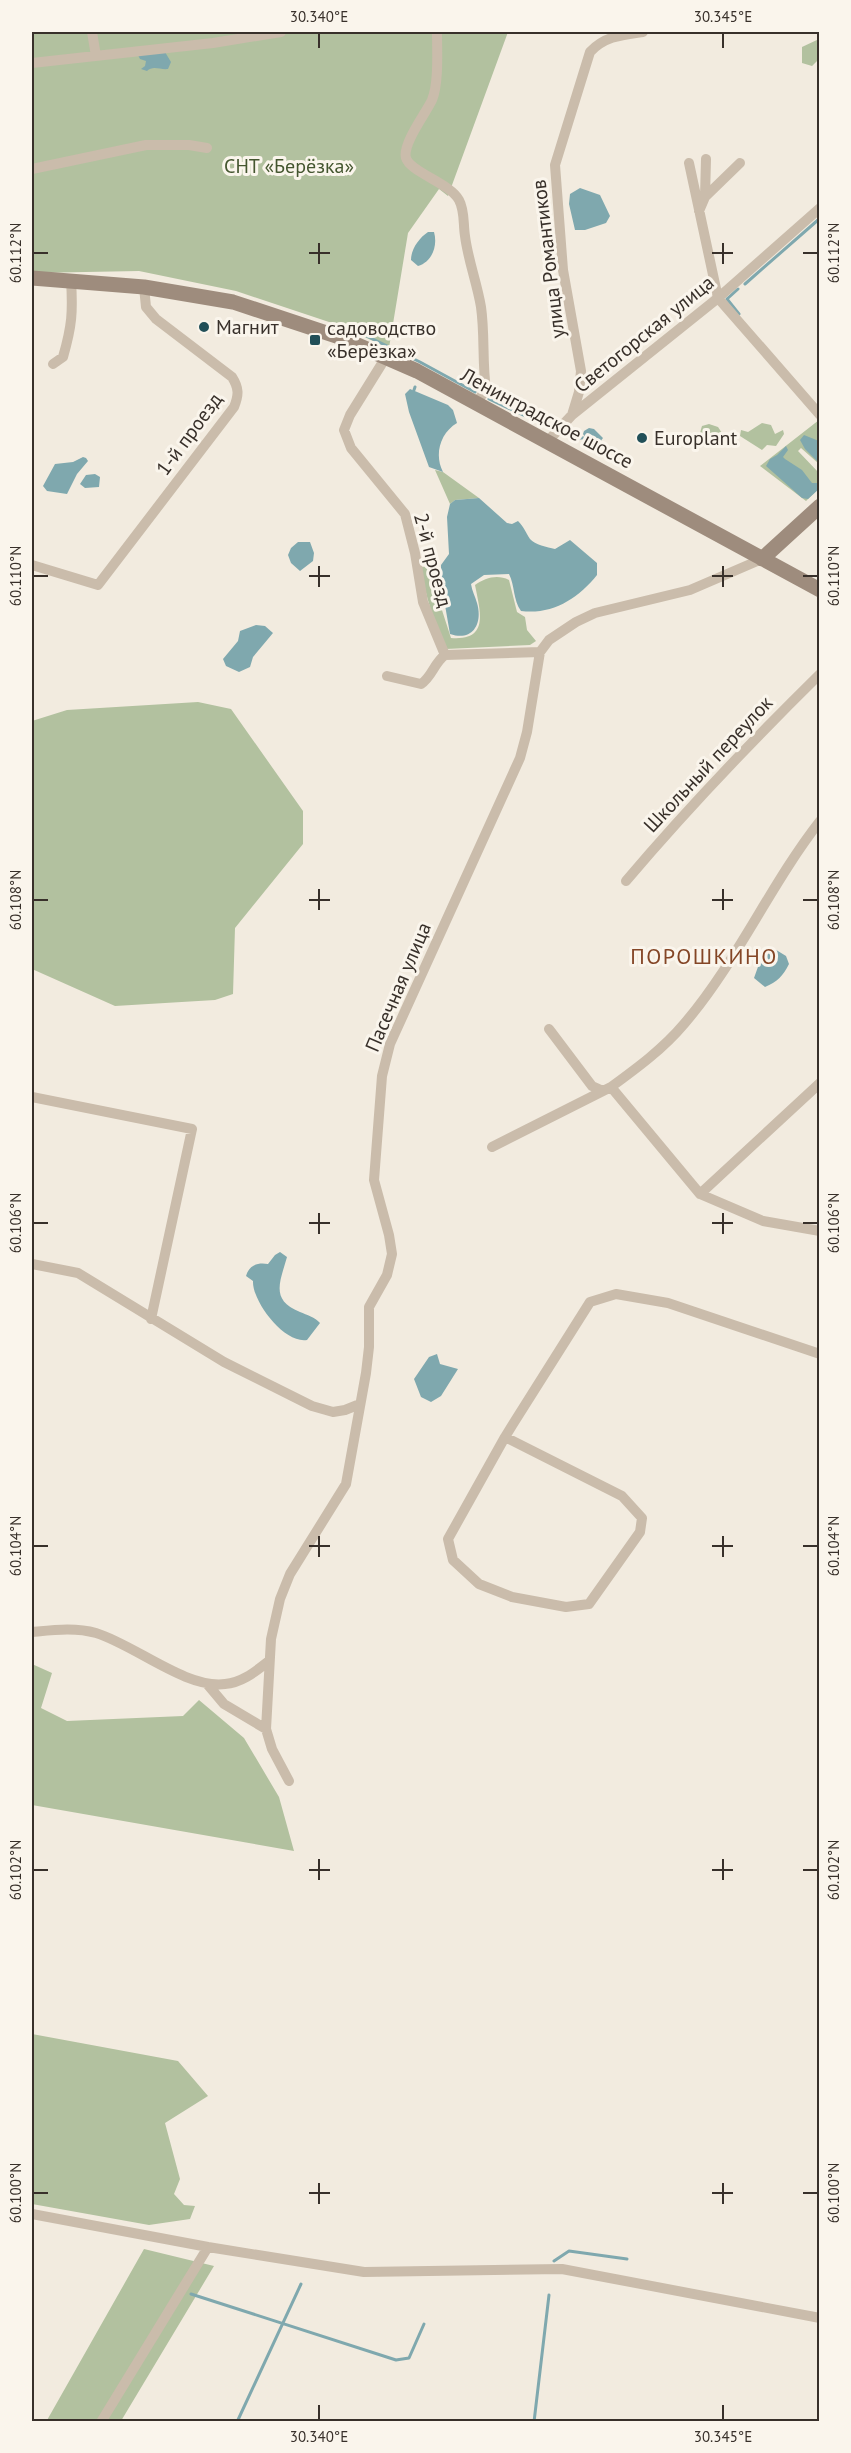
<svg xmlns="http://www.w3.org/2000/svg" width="851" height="2453" font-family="'PT Sans',sans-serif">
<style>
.green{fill:#b2c19f}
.water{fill:#7fa8ae}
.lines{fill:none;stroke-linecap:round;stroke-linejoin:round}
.stream{stroke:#7fa8ae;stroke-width:3}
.street{stroke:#cabcab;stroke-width:10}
.secondary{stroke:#9e8c7d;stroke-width:15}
.ticks{fill:none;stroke:#38302a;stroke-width:2}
.poi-dot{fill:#214f58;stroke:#faf5ec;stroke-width:2}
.labels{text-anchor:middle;stroke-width:6;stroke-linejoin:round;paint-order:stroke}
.park-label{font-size:20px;fill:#44562f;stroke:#faf5ec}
.street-label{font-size:20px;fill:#38302a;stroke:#faf5ec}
.poi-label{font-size:20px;fill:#38302a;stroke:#faf5ec;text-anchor:start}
.quarter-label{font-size:22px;letter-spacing:1.5px;fill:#844626;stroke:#faf5ec}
.neatline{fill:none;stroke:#38302a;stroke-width:2}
.ticks-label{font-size:15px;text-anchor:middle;fill:#38302a}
</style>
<rect width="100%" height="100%" fill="#f2ebdf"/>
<path class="green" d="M32,32h476l-60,164 -9,-7 -31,44 -19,115 -54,-24 -99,-33 -97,-20 -107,2z
M819,39l-1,21 -6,6 -10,-3v-16z
M819,420v44l-18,-16 -3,3 21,22v15l-13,13 -46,-35z
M762,423l9,2 4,9 8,-4 1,4 -8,12 -9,-1 -5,5 -22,-14 1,-6 7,2z
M709,424l9,3 6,9 -1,6 -17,5c-7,-7 -7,-12 -4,-21z
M435,470l8,2 36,26 -24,2 -5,4z
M437,566l3,38 11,34c39,3 29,-27 24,-53 10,-7 22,-11 34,-5l8,32 8,5 2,13 9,11 -6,4 -84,4c-12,-27 -21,-53 -25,-82z
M198,702l33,7 72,102v33l-68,84 -2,66 -18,6 -100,6 -83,-37v-248l35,-11z
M32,1664l20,9 -11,35 26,13 116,-5 16,-16 45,38 35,59 15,54 -262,-46z
M32,2034l146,27 30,35 -43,27 15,56 -6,15 10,11 11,1 -5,13 -41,6 -117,-21z
M144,2249l70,17 -93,155 -75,1z"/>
<path class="water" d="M165,52l6,10 -3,7c-8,1 -15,-4 -21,2l-6,-2 4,-3 1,-5 -6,-2 -2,-4z
M580,188l20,7 10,21 -4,7 -21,7h-10l-6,-26 1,-10z
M428,232h6c4,14 -2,30 -16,34l-7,-6c0,-11 8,-22 17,-28z
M410,389l38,16 5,5 4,13c-17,10 -23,32 -14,49l-14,-5 -20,-55 -4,-18z
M589,428l5,1 9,9 -6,8 -7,-2 -7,-10 1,-3z
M804,435l15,6v22l-14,-14 -5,-9z
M786,446l2,4 -5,7 2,2 17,11 10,13h7v6l-11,10 -6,-1 -36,-32 4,-7 7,-4z
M83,457l3,1 2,3 -11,13 -10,20 -20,-3 -4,-5 12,-22 18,-2z
M95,474l5,3 -1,10 -14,1 -5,-4 6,-9z
M479,498l28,25 5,1 6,-3c6,6 8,12 12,18 5,6 17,8 25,10l15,-9 27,23v12c-19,24 -45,40 -76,36 -8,-11 -6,-25 -12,-37l-25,1 -13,9c1,7 4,12 6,19 6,20 -4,39 -27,31l-9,-52v-17l8,-11 -2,-37 3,-13 5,-4z
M298,542h12l4,11 -1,8 -13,10 -9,-8 -3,-8 3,-7z
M256,625l9,1 8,7 -20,24 -3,10 -11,5 -13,-6 -3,-7 15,-18 2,-10z
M773,948l13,8 3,8c-6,12 -12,18 -24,23l-11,-9 10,-28z
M280,1252l7,5c-7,25 -17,43 13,55 7,3 15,5 20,11l-13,17c-23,4 -55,-39 -54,-59l-7,-5c3,-11 12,-14 22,-12l7,-9z
M437,1354l3,10 18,5 -17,27 -10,6 -10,-5 -7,-18 15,-22z"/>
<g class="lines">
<path class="stream" d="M745,284l73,-64
M738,289l-11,10 12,15
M348,327l72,35 55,30
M414,390l1,-3
M489,399l60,28
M576,438h10
M554,2261l15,-10 58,8
M191,2294l205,66 13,-2 15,-34
M237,2422l64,-138
M534,2422l15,-127"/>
<path class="street" d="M92,32l4,24
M437,32c0,18 2,51 -5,68 -6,13 -30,44 -26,58 4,14 44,25 53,42 6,11 4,24 6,36 3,24 12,47 16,71 4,28 1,55 5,83l-11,14
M32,63l181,-20 68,-11
M689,163l29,135 102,117
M32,169l114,-24h43l18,3
M705,197l35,-34
M699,211l6,-14 1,-38
M386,357l-36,58 -6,15 7,18 54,66 10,39 8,49 22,53
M53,364l10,-7c9,-31 10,-45 8,-77
M572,415l7,-23 2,-21 -18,-101 -8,-105 35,-113c15,-16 32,-17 53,-20
M547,442l25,-27 146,-117 102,-90
M32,565l66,20 136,-178c5,-12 5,-19 -2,-30l-76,-58 -10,-12 -2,-20
M387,676l34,8c11,-7 13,-21 24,-29l95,-3
M626,881c61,-72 126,-140 194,-207
M549,1029l43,57 11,5 8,-4 89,107 63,27 57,10
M611,1087c26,-19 52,-38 73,-63 53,-62 86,-139 136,-203
M32,1097l160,32 -41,190
M492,1147l111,-56
M700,1194l120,-111
M32,1264l46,9 146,89 88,44 21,6 12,-2 15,-6
M505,1437l117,59 20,22 -2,14 -51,72 -23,3 -54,-10 -33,-13 -26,-24 -5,-21 57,-102 8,-13 77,-122 26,-8 52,9 152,51
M32,1632c21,-2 43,-5 64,1 39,12 90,56 129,51 17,-1 31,-13 44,-23
M208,1685l16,19 42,25
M289,1781l-17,-32 -6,-20 5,-90 9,-40 10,-25 56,-90 20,-111 3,-26v-40l18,-32 5,-21 -3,-19 -15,-55 8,-104 8,-32 130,-286 7,-26 13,-80 9,-12 27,-18 19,-9 95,-23 72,-31
M32,2214l176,33 156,25 198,-3 258,49
M101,2422l107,-175"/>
<path class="secondary" d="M32,278l112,9 89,15 106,35 78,34 403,219
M762,559l58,-53"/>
</g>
<path class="ticks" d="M319,33v15M723,33v15M319,243v21M723,243v21M33,253h15M309,253h21M712,253h21M803,253h15M319,566v21M723,566v21M33,576h15M309,576h21M712,576h21M803,576h15M319,889v21M723,889v21M33,900h15M309,900h21M712,900h21M803,900h15M319,1213v21M723,1213v21M33,1223h15M309,1223h21M712,1223h21M803,1223h15M319,1536v21M723,1536v21M33,1546h15M309,1546h21M712,1546h21M803,1546h15M319,1859v21M723,1859v21M33,1870h15M309,1870h21M712,1870h21M803,1870h15M319,2183v21M723,2183v21M33,2193h15M309,2193h21M712,2193h21M803,2193h15M319,2405v15M723,2405v15"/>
<g class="poi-dot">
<circle cx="204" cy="327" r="6"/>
<rect x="309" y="334" width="12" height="12" rx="3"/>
<circle cx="642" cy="438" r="6"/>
</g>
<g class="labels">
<g class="park-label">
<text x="289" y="173">СНТ «Берёзка»</text>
</g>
<g class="street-label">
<text transform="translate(548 259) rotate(-97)" y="7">улица Романтиков</text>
<text transform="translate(644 334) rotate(-39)" y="7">Светогорская улица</text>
<text transform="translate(547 418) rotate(28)" y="7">Ленинградское шоссе</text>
<text transform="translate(189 434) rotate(-54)" y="7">1-й проезд</text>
<text transform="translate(433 560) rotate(75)" y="7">2-й проезд</text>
<text transform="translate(708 764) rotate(-47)" y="7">Школьный переулок</text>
<text transform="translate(398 987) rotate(-67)" y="7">Пасечная улица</text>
</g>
<g class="poi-label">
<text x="216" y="334">Магнит</text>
<text x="327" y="335">садоводство<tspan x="327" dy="23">«Берёзка»</tspan></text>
<text x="654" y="445">Europlant</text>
</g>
<g class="quarter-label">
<text x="704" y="964">ПОРОШКИНО</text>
</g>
</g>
<rect width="851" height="2453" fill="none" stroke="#faf5ec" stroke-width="66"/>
<rect x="33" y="33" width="785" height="2387" class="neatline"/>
<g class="ticks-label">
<text x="319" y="22">30.340°E</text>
<text x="723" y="22">30.345°E</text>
<text transform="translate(16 253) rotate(-90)" y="5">60.112°N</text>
<text transform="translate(834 253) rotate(-90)" y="5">60.112°N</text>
<text transform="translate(16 576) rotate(-90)" y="5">60.110°N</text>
<text transform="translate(834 576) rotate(-90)" y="5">60.110°N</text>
<text transform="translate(16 900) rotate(-90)" y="5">60.108°N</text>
<text transform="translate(834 900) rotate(-90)" y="5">60.108°N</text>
<text transform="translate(16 1223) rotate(-90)" y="5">60.106°N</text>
<text transform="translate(834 1223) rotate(-90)" y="5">60.106°N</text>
<text transform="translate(16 1546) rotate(-90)" y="5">60.104°N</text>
<text transform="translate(834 1546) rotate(-90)" y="5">60.104°N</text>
<text transform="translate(16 1870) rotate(-90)" y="5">60.102°N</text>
<text transform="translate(834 1870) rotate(-90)" y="5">60.102°N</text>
<text transform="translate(16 2193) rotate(-90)" y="5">60.100°N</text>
<text transform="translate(834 2193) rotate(-90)" y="5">60.100°N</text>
<text x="319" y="2442">30.340°E</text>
<text x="723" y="2442">30.345°E</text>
</g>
</svg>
